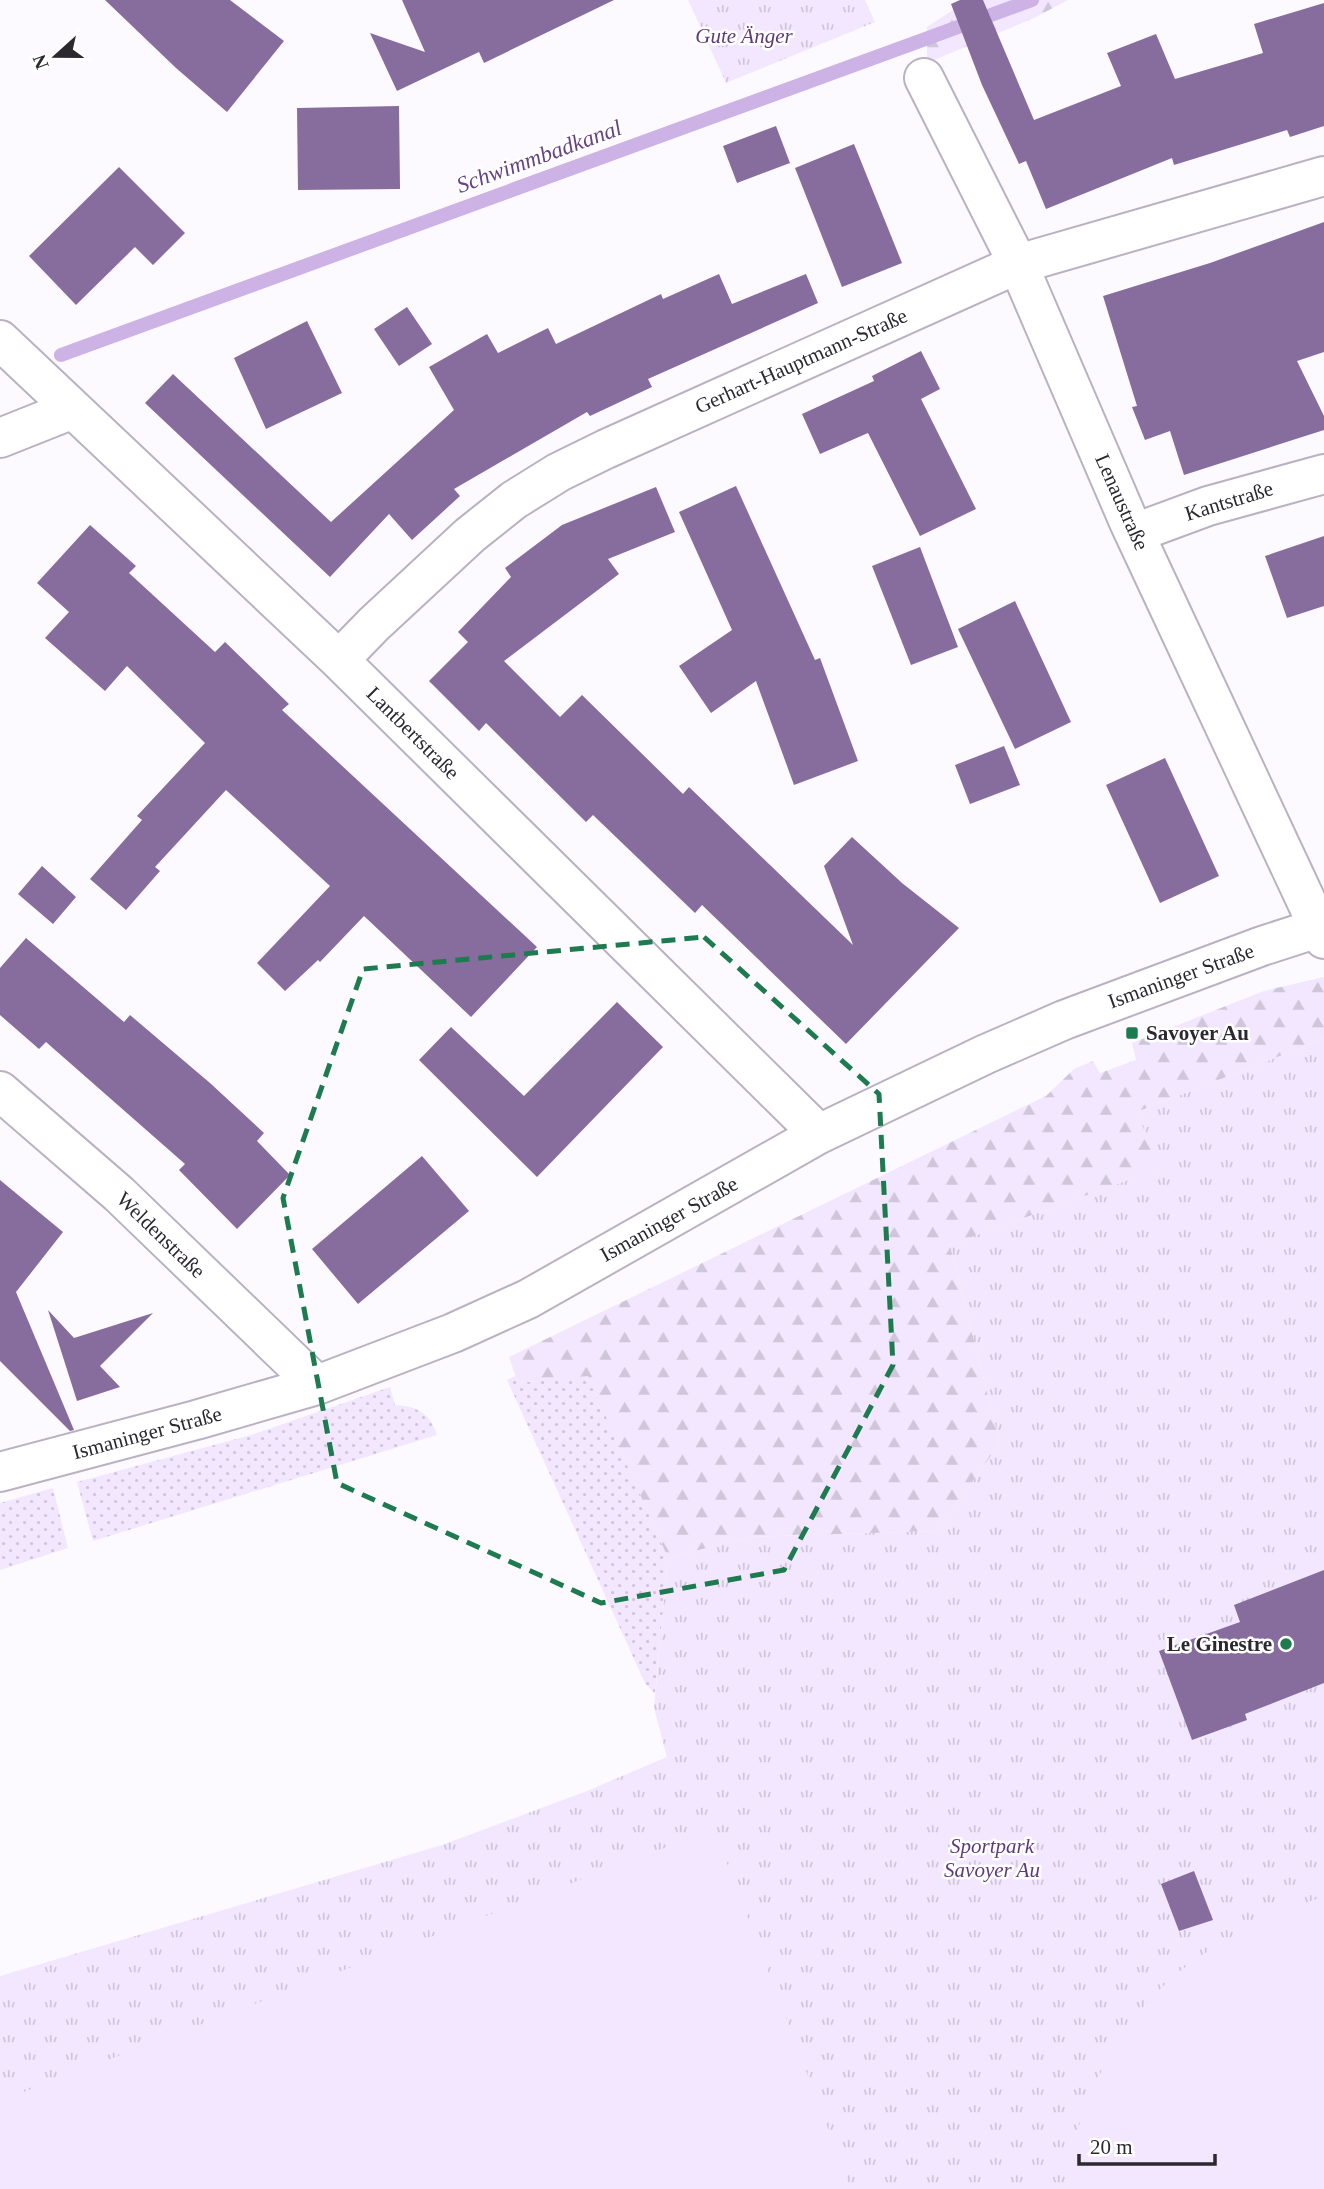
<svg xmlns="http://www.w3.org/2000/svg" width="1324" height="2189" font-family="'Times New Roman',serif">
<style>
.grass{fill:url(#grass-dots)}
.forest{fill:url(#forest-firs)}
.park{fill:url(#park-tufts)}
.garden{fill:#f2e7fe}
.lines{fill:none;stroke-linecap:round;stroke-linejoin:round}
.stream{stroke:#cdb2e6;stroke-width:14}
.building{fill:#866d9d}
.minor-casing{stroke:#bab1c2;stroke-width:42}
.minor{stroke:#fff;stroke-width:38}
.marked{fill:none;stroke:#1e7a4f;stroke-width:5;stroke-dasharray:14 9;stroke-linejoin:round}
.poi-dot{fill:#1e7a4f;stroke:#fff;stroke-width:2.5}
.labels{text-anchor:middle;stroke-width:5;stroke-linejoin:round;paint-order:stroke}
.park-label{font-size:21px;font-style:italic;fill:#5d3a79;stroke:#fff}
.street-label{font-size:21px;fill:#2b282f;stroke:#fff}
.poi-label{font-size:21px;font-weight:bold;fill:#2b282f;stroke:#fff;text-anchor:start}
.water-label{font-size:23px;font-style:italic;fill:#674383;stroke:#fff}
</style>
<defs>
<pattern id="grass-dots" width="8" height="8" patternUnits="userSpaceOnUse" patternTransform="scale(1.75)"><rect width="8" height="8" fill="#f2e7fe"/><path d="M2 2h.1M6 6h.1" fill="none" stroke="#d0c6da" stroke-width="1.8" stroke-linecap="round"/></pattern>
<pattern id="forest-firs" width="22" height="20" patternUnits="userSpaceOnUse" patternTransform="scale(1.75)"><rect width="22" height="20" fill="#f2e7fe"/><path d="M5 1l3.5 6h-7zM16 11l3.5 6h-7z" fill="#d0c6da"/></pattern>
<pattern id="park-tufts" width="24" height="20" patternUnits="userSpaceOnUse" patternTransform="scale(1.75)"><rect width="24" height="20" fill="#f2e7fe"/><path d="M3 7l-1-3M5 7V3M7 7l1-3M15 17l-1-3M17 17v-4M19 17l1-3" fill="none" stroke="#d0c6da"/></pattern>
</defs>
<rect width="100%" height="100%" fill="#fcfafe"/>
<path class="grass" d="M588,1375l80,183 -13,136 -10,-11 -138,-303 9,-4 3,7z
M390,1387l5,18c22,1 35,8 42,30l-344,106 -16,-59 174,-47z
M53,1488l15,60 -68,22v-67z"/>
<path class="forest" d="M968,0h100l-34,18 -107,45v-36z
M1324,977v62l-187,73 23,57 -210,76 50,198 -62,88 -188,6 -82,21 -80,-182 -70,7 -9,-26 537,-261 28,-27 19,-8 7,12 36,-13 -4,-17 132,-52z"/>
<path class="park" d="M688,0h177l10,22 -149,61z
M1324,1039v1150h-1324v-213l442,-131 145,-54 80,-34 -13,-49 14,-150 82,-21 188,-6 62,-88 -50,-198 209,-76 -22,-57z"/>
<path class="garden" d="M714,1829l137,360h-850l-1,-88z
M1324,1896v293h-257c3,-42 15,-79 34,-117 48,-98 124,-139 223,-176z"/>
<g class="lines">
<path class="stream" d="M61,355l971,-355"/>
</g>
<path class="building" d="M105,0h125l54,41 -57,71 -51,-44z
M402,0h212l-130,63 -5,-11 -82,39 -27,-58 55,19z
M960,0h23l51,120 87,-34 -14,-33 49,-19 19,45 88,-26 -9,-29 70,-21v123l-34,11 -3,-7 -113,35 -2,-7 -126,51 -20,-48 -7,3 -37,-79 -31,-81z
M399,106l1,83 -102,1 -1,-82z
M776,126l14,37 -53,20 -14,-37z
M854,144l48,119 -60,24 -47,-119z
M119,167l66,66 -32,32 -18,-18 -59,58 -47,-49z
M1324,222v130l-27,9 27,55v14l-140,45 -14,-44 -25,9 -13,-33 5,-1 -34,-110 107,-33z
M719,274l13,30 74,-30 12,29 -170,76 4,8 -62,29 -3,-4 -133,77 6,7 -48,44 -23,-26 -59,63 -185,-174 28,-29 158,148 123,-112 -25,-43 58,-33 11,19 50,-25 8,16 105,-50 2,5z
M407,307l25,37 -33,22 -25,-37z
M307,321l35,72 -76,36 -32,-71z
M921,351l19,38 -19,10 55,110 -56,27 -52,-103 -48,21 -18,-40 72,-33 -2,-5z
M736,486l79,174 5,-2 38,103 -64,24 -38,-104 -45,32 -32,-47 53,-36 -53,-118z
M656,487l19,45 -67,27 11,15 -115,87 56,56 22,-22 101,99 6,-7 164,158 -29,-79 28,-29 50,46 57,45 -113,116 -144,-139 -7,8 -102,-98 -7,7 -100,-99 -7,8 -50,-50 39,-39 -10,-10 53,-55 -6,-9 57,-43z
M90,525l46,41 -7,7 86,79 10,-10 64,62 -7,6 255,237 -66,70 -107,-101 -44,46 -2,-2 -33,31 -28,-28 73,-77 -104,-96 -71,77 5,4 -34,39 -36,-31 52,-59 -5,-4 68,-73 -78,-77 -22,25 -60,-53 24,-26 -32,-29z
M1324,536v70l-37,12 -22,-62z
M920,547l38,100 -47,18 -39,-99z
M1015,601l56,121 -56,27 -57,-120z
M1004,746l16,39 -50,19 -15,-39z
M1165,758l54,118 -59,27 -54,-118z
M42,866l34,31 -23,27 -35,-30z
M26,938l98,84 6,-7 80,68 54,50 -7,8 33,34 -53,54 -58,-59 6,-6 -139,-122 -7,7 -39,-34v-47z
M617,1002l46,45 -126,130 -118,-117 32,-33 73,69z
M422,1156l47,55 -111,93 -46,-55z
M0,1180l63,52 -47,60 58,138 -4,1 -70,-70z
M48,1310l26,28 79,-25 -53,53 20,21 -43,14z
M1324,1570v113l-79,31 2,6 -55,20 -33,-89 81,-29 -6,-17z
M1194,1871l19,49 -34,11 -18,-47z"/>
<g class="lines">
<g class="minor-casing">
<path id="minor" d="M924,78l94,186 111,258 195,417
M0,340l339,320 480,474
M0,438l73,-29
M1135,533l73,-27 116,-32
M339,660l35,-36 96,-89 44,-35 45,-28 47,-23 412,-185 306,-88
M0,1091l119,103 198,191
M0,1472l196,-52 121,-35 136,-52 75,-34 291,-165 167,-80 78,-34 198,-74 62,-20"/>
</g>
<use href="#minor" class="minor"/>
</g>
<path class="marked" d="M704,937l175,157 14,271 -109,205 -183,33 -264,-120 -54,-285 80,-229z"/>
<g class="poi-dot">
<rect x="1125" y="1026" width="14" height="14" rx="3.5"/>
<circle cx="1286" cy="1644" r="7"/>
</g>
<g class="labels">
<g class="park-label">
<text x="744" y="43">Gute Änger</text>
<text x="992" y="1853">Sportpark<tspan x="992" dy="24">Savoyer Au</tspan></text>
</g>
<g class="street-label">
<text transform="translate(801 361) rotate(-24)" y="7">Gerhart-Hauptmann-Straße</text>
<text transform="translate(1229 501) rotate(-17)" y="7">Kantstraße</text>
<text transform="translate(1122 502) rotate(66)" y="7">Lenaustraße</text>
<text transform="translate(413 733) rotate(45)" y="7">Lantbertstraße</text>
<text transform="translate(1181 976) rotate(-20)" y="7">Ismaninger Straße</text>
<text transform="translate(669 1219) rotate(-29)" y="7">Ismaninger Straße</text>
<text transform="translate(161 1235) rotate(44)" y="7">Weldenstraße</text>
<text transform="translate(147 1433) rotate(-15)" y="7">Ismaninger Straße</text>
</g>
<g class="poi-label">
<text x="1146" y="1040">Savoyer Au</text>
<text x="1272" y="1651" text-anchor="end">Le Ginestre</text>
</g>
<g class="water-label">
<text transform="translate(539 156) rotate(-20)" y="8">Schwimmbadkanal</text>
</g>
</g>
<g transform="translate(56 56) rotate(249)" stroke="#ffffff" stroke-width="5" paint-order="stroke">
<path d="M0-5L12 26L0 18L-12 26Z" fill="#2b282f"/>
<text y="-10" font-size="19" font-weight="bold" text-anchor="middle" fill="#2b282f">N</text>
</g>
<path d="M1079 2154v10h136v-10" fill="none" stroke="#2b282f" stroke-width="3.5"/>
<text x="1090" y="2154" font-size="21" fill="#2b282f" stroke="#ffffff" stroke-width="5" paint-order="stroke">20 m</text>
</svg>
